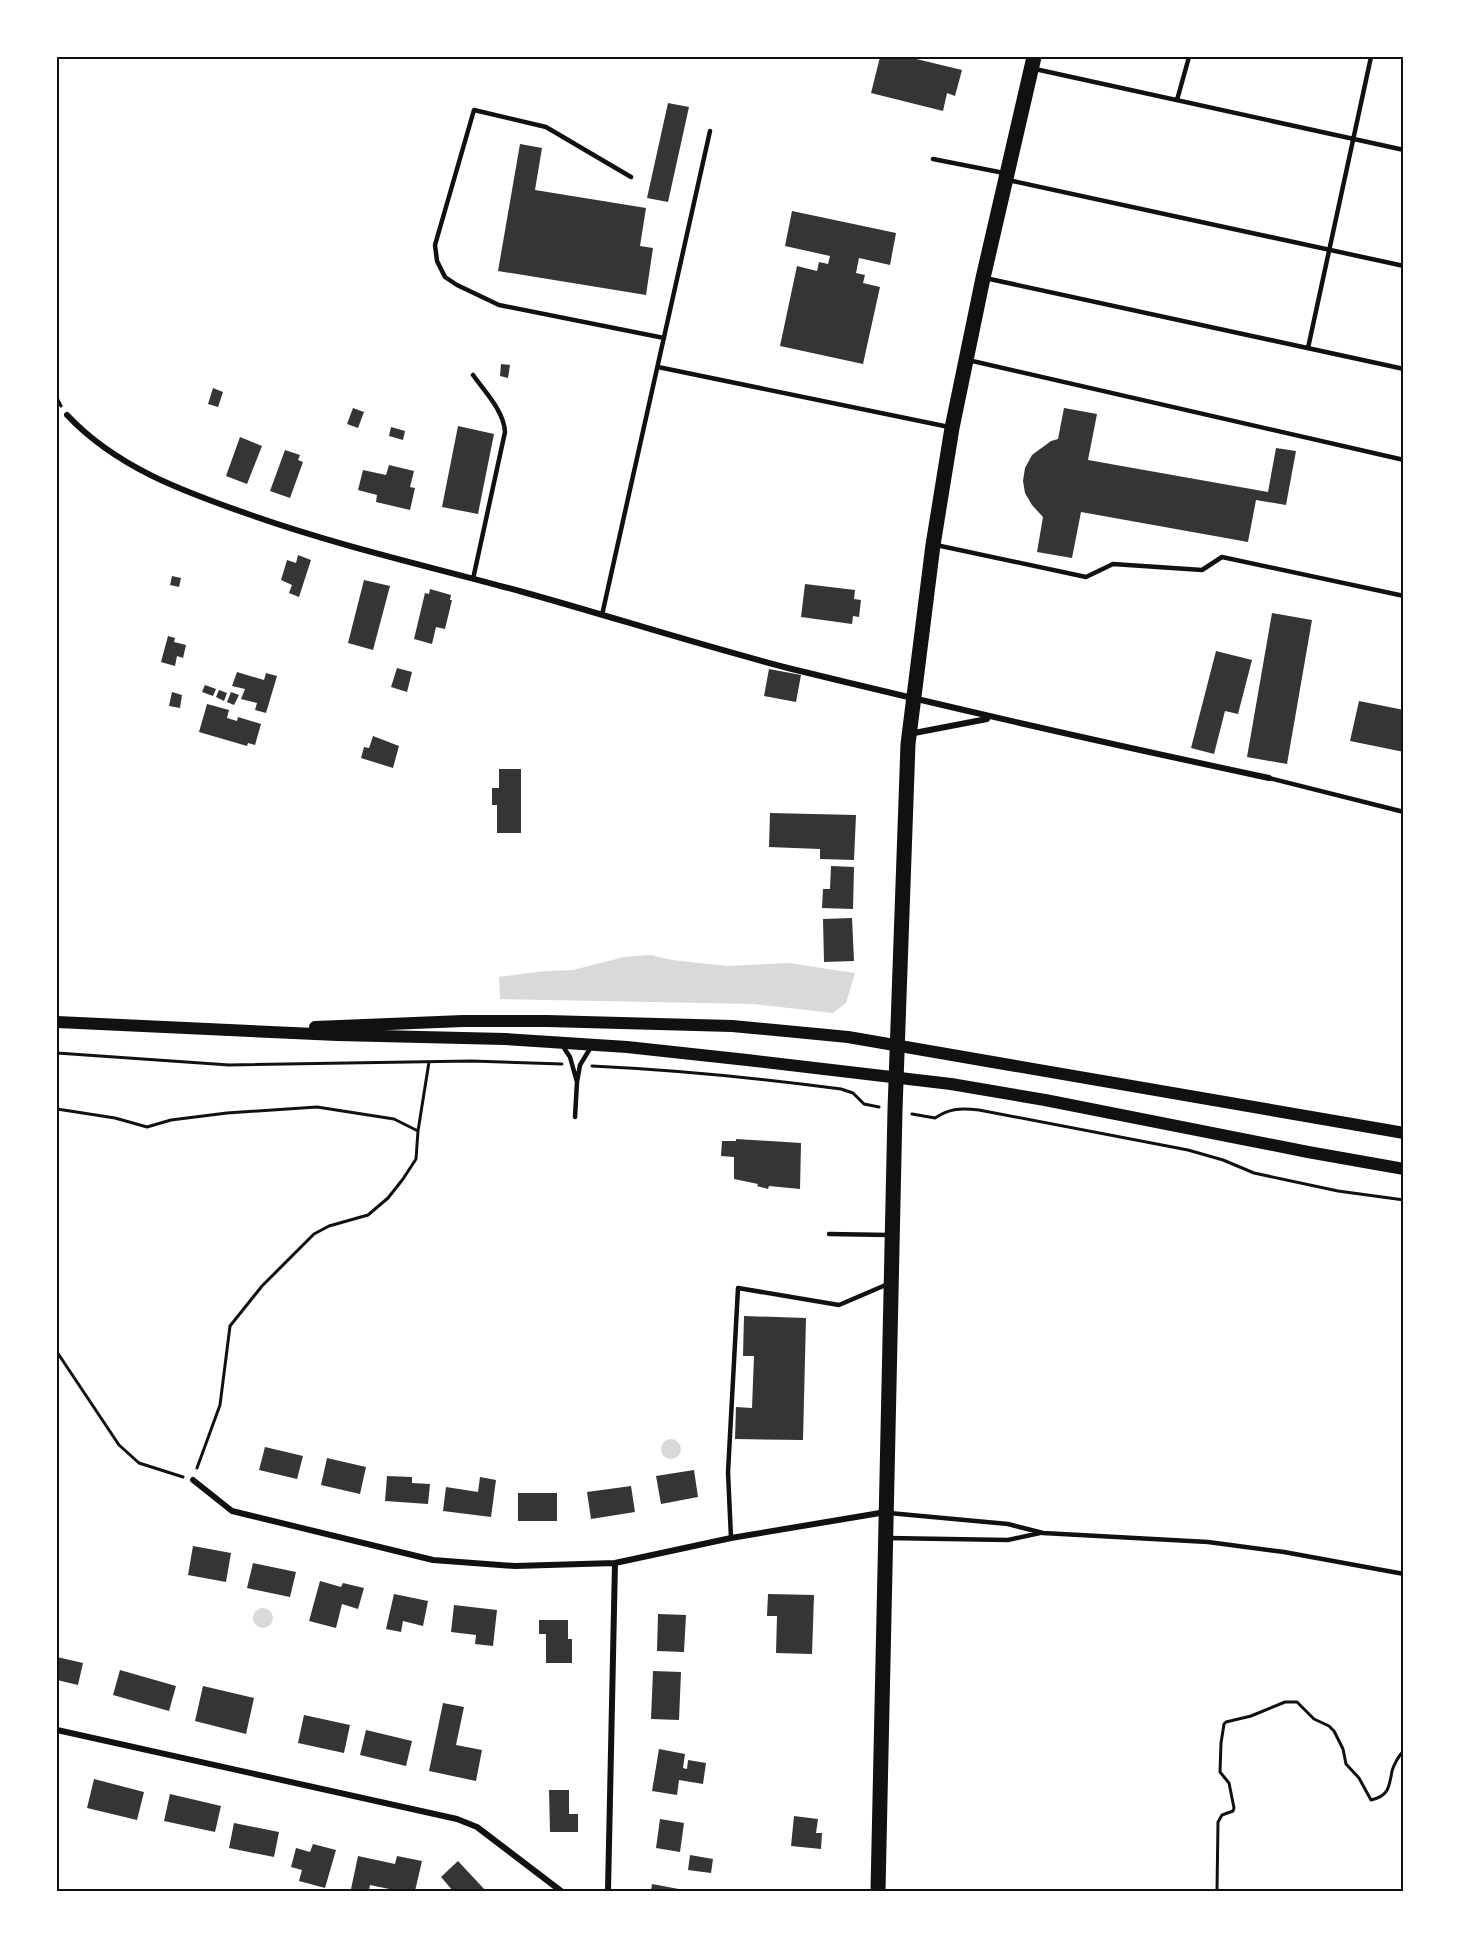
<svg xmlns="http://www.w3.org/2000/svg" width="1461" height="1948" font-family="Figtree,sans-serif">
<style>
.water{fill:#d9d9d9}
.building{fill:#353535}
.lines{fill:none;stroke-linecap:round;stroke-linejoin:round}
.path{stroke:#111;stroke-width:3}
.service{stroke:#111;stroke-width:4.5}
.minor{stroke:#111;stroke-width:6}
.secondary{stroke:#111;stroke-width:12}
.primary{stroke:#111;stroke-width:15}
.neatline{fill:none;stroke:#111;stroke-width:2}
</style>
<rect width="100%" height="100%" fill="#fff"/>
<path class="water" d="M651,955l21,5 55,6 62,-3 66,10 -9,30 -13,10 -79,-9 -254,-5 -1,-22 46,-6 28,-1 51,-13z
M661 1449a10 10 0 1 1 20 0a10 10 0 1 1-20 0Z
M253 1618a10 10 0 1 1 20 0a10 10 0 1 1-20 0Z"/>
<path class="building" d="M880,57h28l54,13 -7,26 -8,-3 -4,18 -72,-18z
M668,103l21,4 -21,95 -21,-4z
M520,144l22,4 -7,42 111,18 -6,38 13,2 -7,47 -148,-24z
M792,211l104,22 -6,32 -31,-7 -3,15 9,2 -2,8 17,4 -17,77 -83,-18 17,-80 20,5 2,-9 9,2 2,-8 -45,-10z
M501,364l9,1 -2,13 -8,-2z
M213,388l10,4 -5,15 -10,-3z
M353,408l11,4 -6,16 -11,-4z
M1064,408l33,6 -9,46 180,32 8,-44 20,3 -10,54 -30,-5 -8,42 -167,-30 -9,46 -35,-6 6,-35 -11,-12 -7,-12 -2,-12 2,-13 7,-13 19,-14 7,-2z
M458,426l36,8 -16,80 -36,-7z
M391,427l14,4 -2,9 -14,-4z
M240,437l22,9 -15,38 -21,-8z
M285,450l15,5 -2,5 5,2 -13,36 -20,-7z
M389,465l25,6 -4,16 5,1 -5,22 -34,-8 1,-7 -19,-5 5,-20 23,5z
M298,555l13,5 -12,37 -10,-4 3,-8 -11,-5 6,-20 9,3z
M172,576l9,2 -2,9 -9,-2z
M364,580l26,6 -17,64 -25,-7z
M805,584l50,6 -1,9 7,1 -2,17 -6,-1 -1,8 -51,-7z
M430,589l21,6 -1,5h2l-7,29 -9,-2 -4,17 -18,-5 11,-46 4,1z
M1272,613l40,7 -25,144 -40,-7z
M168,636l7,2 -1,4 12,3 -3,13 -6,-2 -2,10 -14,-4z
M1216,651l36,9 -14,54 -13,-3 -11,43 -23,-6z
M397,668l15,4 -5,20 -16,-5z
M769,669l32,6 -5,27 -32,-6z
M237,672l27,8 2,-7 11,3 -11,37 -11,-3 2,-7 -16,-4 4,-10 -13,-3z
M205,685l11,4 -3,7 -11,-4z
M219,690l8,3 -3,8 -8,-4z
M172,692l10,3 -2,13 -11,-2z
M231,692l8,3 -5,10 -7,-3z
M1359,701l45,9v42l-54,-11z
M207,704l22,6 -2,8 10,3 1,-4 23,7 -6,21 -7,-2 -1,3 -48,-14z
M373,736l26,10 -6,22 -32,-10 3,-11 5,1z
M499,769h22v64h-24v-28h-5v-17h7z
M770,813l86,2 -2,45 -34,-1v-10l-51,-2z
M831,866l23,1 -1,42 -31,-1 1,-19h7z
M852,918l2,43 -30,1 -1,-43z
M736,1139l65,4 -1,46 -31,-3 -1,3 -11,-3 1,-2 -24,-5v-22l-13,-1 1,-15h14z
M744,1316l62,2 -3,122 -68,-1 1,-32 16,1 2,-52h-11z
M265,1447l38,9 -6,23 -38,-9z
M327,1458l39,9 -6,27 -39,-9z
M694,1470l4,27 -37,7 -5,-28z
M387,1476l25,1v6l18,1 -2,20 -43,-3z
M480,1477l16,3 -5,37 -48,-6 3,-24 32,5z
M631,1486l4,26 -44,7 -4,-27z
M518,1493h39v28h-39z
M193,1546l38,7 -5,29 -38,-7z
M253,1563l43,9 -6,25 -43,-9z
M320,1581l21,6 2,-4 21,5 -6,21 -16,-5 -6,24 -27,-7z
M394,1594l34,7 -5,25 -20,-5 -2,11 -15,-3z
M768,1594l46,1 -2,59 -36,-1 1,-37h-10z
M454,1605l43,5 -4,36 -18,-2 1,-9 -25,-3z
M658,1614l28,1 -2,37 -27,-1z
M539,1620h29v19h4v24h-26v-29h-7z
M57,1657l26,6 -5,22 -21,-5z
M120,1670l56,16 -7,25 -56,-16z
M653,1671l28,1 -2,48 -28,-1z
M203,1686l51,12 -8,36 -51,-13z
M443,1703l21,4 -8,38 26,5 -6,31 -47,-10z
M304,1715l46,10 -6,28 -46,-10z
M366,1730l46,11 -6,25 -46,-11z
M659,1749l26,5 -2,14 4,1 1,-9 18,3 -3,21 -24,-4 -2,15 -25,-4z
M94,1779l50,13 -7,28 -50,-12z
M549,1790h20v24h9v18h-28z
M170,1794l51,12 -6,26 -51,-11z
M794,1816l24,3 -2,14h6l-1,16 -30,-3z
M660,1819l24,4 -4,29 -24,-4z
M234,1823l45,9 -5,25 -45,-9z
M313,1844l23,6 -11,38 -26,-7 3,-11 -11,-3 5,-19 14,4z
M690,1855l23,4 -2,14 -23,-3z
M358,1856l37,8 2,-8 25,5 -7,30h-16l-29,-6 -1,6 -18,-2z
M458,1861l28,30h-33l-12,-14z
M652,1884l32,6v1h-33z"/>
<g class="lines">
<path class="path" d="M57,398l4,8
M57,1053l172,12 242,-4 91,3
M592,1066c84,4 166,12 249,23l12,4 11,11 15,3
M57,1109l58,9 32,9 24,-7 56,-7 90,-6 77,12 24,12
M912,1114l23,4c15,-10 26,-10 44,-8l209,40 35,10 31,13 84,18 66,9
M57,1352l62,93 20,18 44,14
M197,1468l23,-63 10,-79 32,-40 52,-52 15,-8 39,-11 20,-17 15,-19 13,-20 2,-28 11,-69
M1217,1891l1,-69 4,-7 11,-4 1,-3 -5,-25 -9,-11 1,-29 3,-19 2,-2 25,-6 34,-14h12l17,17 15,7 5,5 9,18 3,15 13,14 12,22c18,-4 18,-13 21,-29 2,-7 7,-15 12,-21"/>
<path class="service" d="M1035,69l369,81
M1177,100l12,-43
M933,159l71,14
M631,177l-85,-50 -72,-17 -39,135 2,16 8,16 12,8 42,20 165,33
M1008,180l396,86
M985,278l419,91
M1308,348l63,-291
M968,360l436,100
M658,367l291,60
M473,375c12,17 31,36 32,57l-32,147
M936,545l150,32 27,-13 89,6 20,-13 182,39
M602,615l108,-484
M1269,778l135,34
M562,1045l8,12 7,25 3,-17 11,-18
M575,1117l2,-35
M829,1234l60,1
M889,1513l119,11 35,9 165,9 76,10 120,22
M731,1538l-3,-66 10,-184 101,17 49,-21
M887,1538l121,2 32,-7"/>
<path class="minor" d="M67,415c49,52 115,76 181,99 90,32 184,53 275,78 90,25 179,54 269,77 159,39 318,75 477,109
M909,734l78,-15
M193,1480l39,31 201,49 82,6 100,-3 116,-25 155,-26
M57,1730l400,89 20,8 84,64
M608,1891l7,-328"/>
<path class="secondary" d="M57,1022l280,13 168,4 122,8 120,13 204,24 94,16 263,52 96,17
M315,1027l148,-6h84l185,5 116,11 556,96"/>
<path class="primary" d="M878,1891l17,-781 13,-366 25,-199 19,-117 31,-150 51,-221"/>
</g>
<rect width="1461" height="1948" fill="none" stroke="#ffffff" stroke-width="117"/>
<rect x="58" y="58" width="1344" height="1832" class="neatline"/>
</svg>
